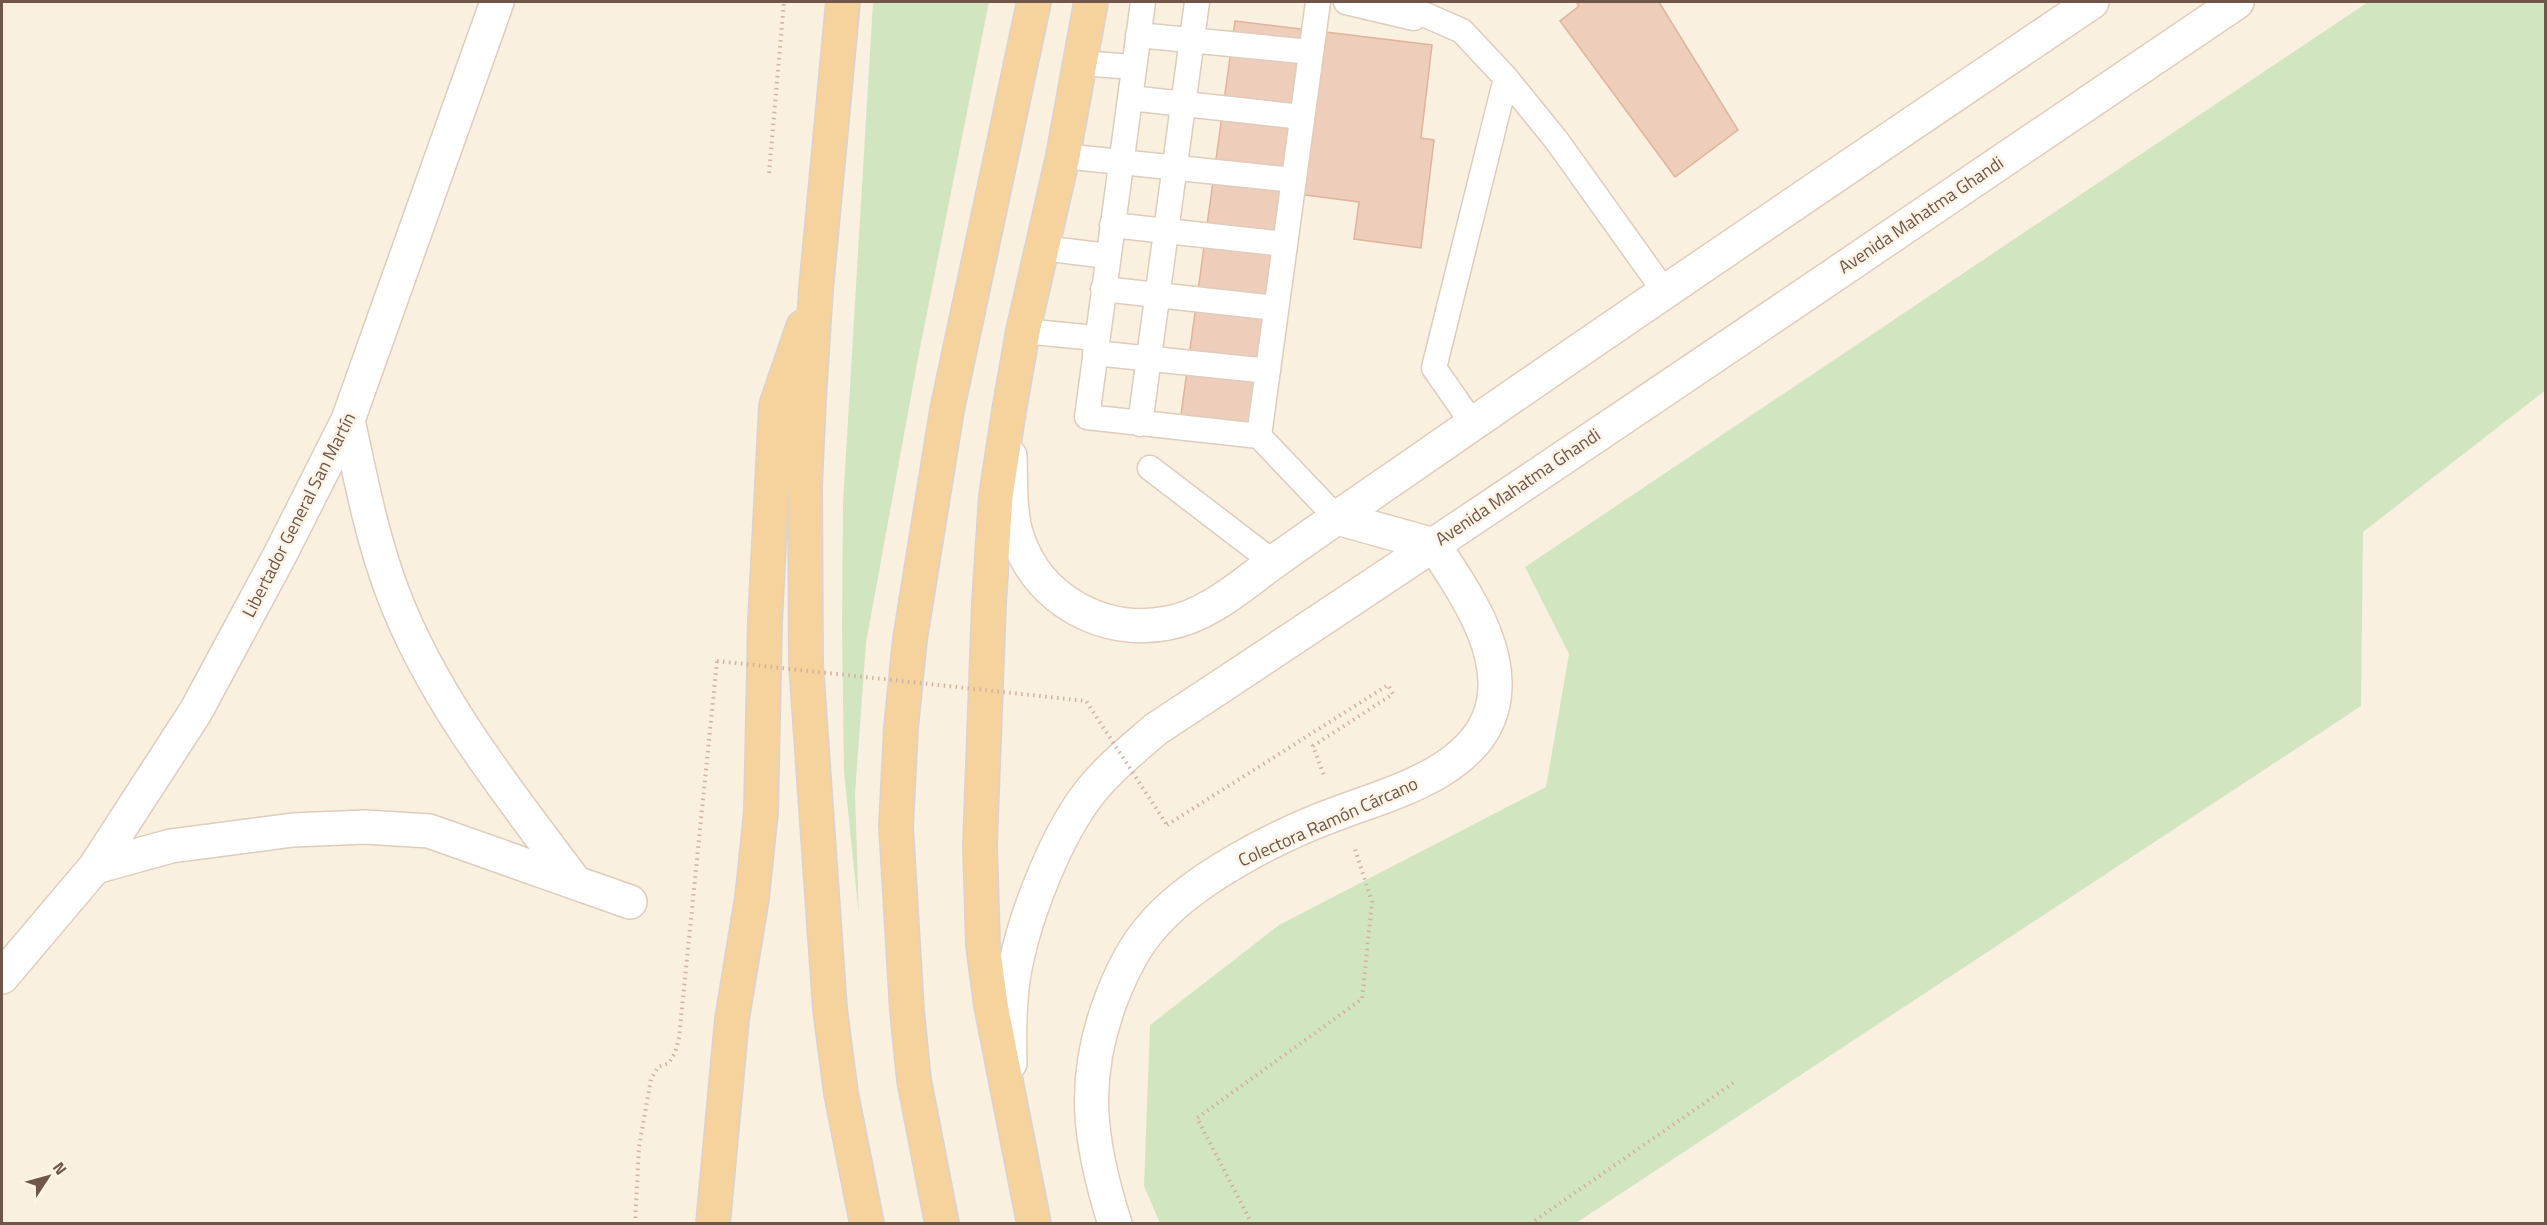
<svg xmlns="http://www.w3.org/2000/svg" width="2547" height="1225" font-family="'Titillium Web',sans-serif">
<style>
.green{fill:#d1e6c0}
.building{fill:#eecdba;stroke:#e0b39b;stroke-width:1.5}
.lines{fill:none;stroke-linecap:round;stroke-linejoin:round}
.lane-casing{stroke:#deccbd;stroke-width:27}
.street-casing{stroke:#deccbd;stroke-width:36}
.secondary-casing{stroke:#e2cdbc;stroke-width:36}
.primary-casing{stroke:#dad3d0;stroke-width:36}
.path{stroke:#d2b19e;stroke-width:4;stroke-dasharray:1.5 4.5;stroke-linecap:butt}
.lane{stroke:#fff;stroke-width:24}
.street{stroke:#fff;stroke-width:33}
.secondary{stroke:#fff;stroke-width:33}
.primary{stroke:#f6d29c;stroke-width:33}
.path-bridge{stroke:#d2b19e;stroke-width:4;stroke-dasharray:1.5 4.5;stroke-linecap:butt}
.labels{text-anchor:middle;stroke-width:5;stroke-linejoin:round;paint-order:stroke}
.street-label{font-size:18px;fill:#6f5649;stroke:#fef4e6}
</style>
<rect width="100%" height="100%" fill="#faf0e0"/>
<path class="green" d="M873,2h116l-71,356 -52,285 -11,151 4,123 -15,-145 -2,-144 1,-125z
M2368,2h177l1,388 -183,142 -2,174 -785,517h-416l-16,-37 6,-161 129,-100 267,-138 23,-133 -44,-87z"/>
<path class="building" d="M1576,2h83l79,128 -63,47 -115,-156 19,-15z
M1235,21l197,24 -11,93 13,2 -13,108 -67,-9 5,-37 -69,-9 -35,238 -75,-9z"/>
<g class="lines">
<g class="lane-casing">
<path id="lane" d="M1143,2l-56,415 172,19 78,82
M1346,2l68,16
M1396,2l66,29 44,47
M1138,35l173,17
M1080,63l54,4
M1130,98l172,19
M1063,156l231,24
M1112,225l173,19
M1042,248l66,8
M1103,289l173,19
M1023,331l73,7
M1095,353l173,18
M1140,424l57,-422
M1473,424l-39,-56 72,-290 51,63 108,151
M1259,436l59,-434
M1150,468l123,94"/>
</g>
<g class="street-casing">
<path id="street" d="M348,420c13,60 24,119 46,176 41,106 114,196 181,286
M95,867l76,-21 122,-16 72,-3 64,4 201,71
M2,977l93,-110 101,-156 85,-158 67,-133 149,-418"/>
</g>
<g class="secondary-casing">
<path id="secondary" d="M1010,456c1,26 -1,58 8,83 21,61 86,97 150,84 40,-7 75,-39 107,-62 48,-34 96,-67 144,-100 223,-155 448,-307 673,-459
M1010,1063c-1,-33 -1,-68 6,-100 11,-53 41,-129 74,-171 19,-24 43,-43 66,-63 363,-239 722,-484 1081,-727
M1115,1224c-26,-82 -35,-145 -3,-227 9,-23 21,-48 37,-67 41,-51 131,-96 192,-118 51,-19 131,-40 150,-100 18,-59 -27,-120 -57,-167l-97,-27"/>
</g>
<g class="primary-casing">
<path id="primary" d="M843,2l-27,287 -7,109 -4,88 1,178 24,345 11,84 26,131
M713,1224l19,-205 20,-121 9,-86 4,-190 11,-216 27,-79
M942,1224l-28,-144 -7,-69 -11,-185 5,-98 9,-89 37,-229 87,-408
M1034,1224l-43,-219 -8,-60 -3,-100 9,-242 7,-107 13,-85 14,-80 40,-175 28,-154"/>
</g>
<path class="path" d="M769,173l15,-171
M1167,825l221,-140 5,9 -80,52 12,32
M635,1224l4,-77 12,-68 7,-12 11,-4 6,-10 4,-15 38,-377
M1252,1224l-55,-106 165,-119 10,-97 -18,-56
M1530,1224l206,-143"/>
<use href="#lane" class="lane"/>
<use href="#street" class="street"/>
<use href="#secondary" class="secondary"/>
<use href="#primary" class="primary"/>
<path class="path-bridge" d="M717,661l369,40 81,124"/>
</g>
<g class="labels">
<g class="street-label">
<text transform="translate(1921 215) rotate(-34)" y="6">Avenida Mahatma Ghandi</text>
<text transform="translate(1518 487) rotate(-34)" y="6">Avenida Mahatma Ghandi</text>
<text transform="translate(299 515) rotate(-63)" y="6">Libertador General San Martín</text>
<text transform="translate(1328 822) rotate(-24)" y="6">Colectora Ramón Cárcano</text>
</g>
</g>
<rect width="2547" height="1225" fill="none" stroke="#6f5649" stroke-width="6"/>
<g transform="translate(48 1177) rotate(54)" stroke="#fef4e6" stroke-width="4.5" paint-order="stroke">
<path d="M0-4.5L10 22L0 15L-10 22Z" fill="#6f5649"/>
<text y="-9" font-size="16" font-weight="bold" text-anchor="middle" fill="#6f5649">N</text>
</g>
</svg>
